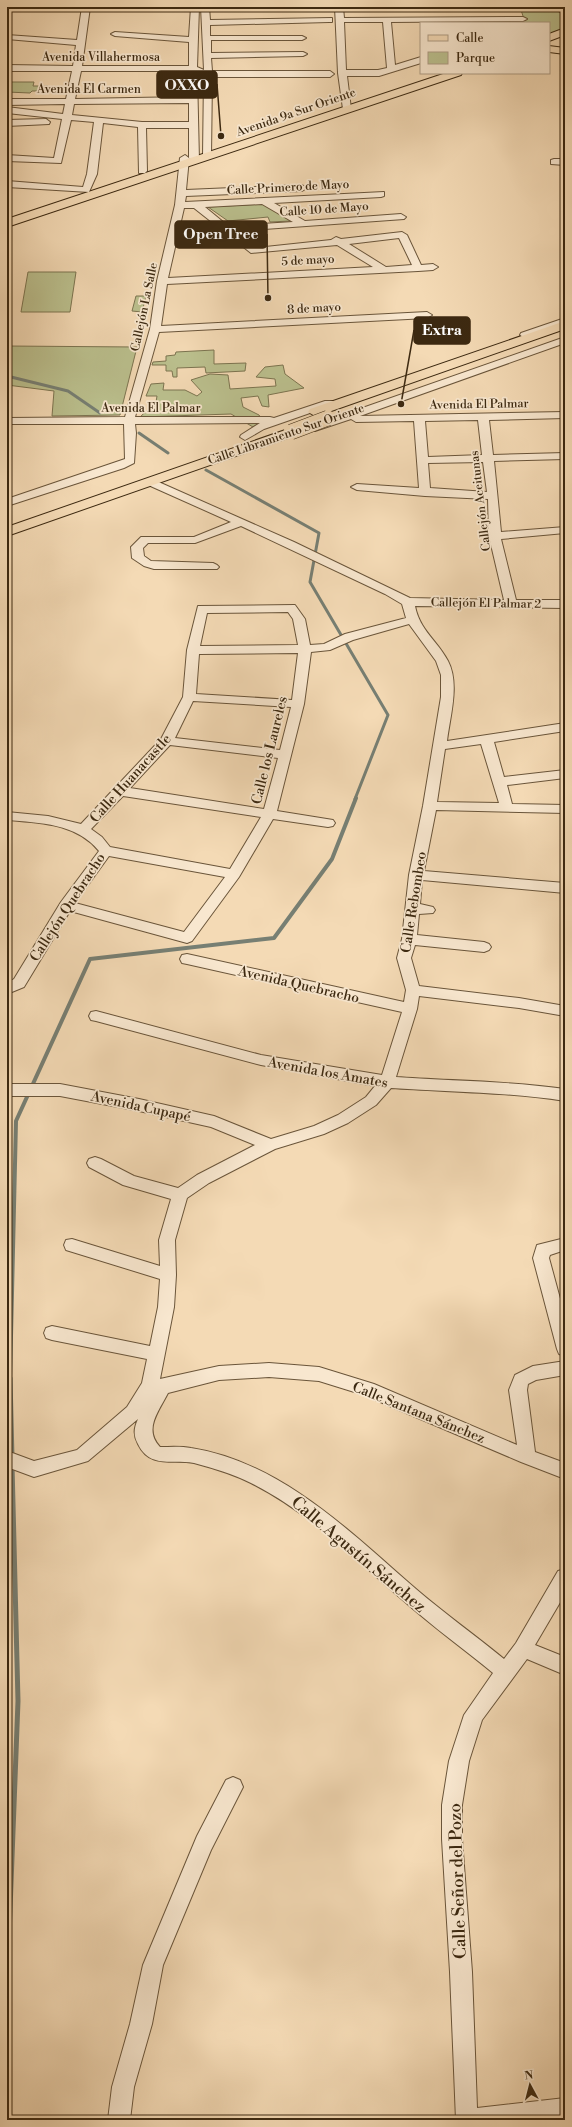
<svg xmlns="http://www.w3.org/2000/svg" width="572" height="2127" font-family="'Libre Bodoni',serif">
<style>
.green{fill:#bbc08e;stroke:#7c7450}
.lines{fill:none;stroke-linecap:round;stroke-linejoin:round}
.stream-far2{stroke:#777f73;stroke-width:3}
.stream-far1{stroke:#777f73;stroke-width:4}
.stream{stroke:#777f73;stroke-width:5}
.minor-casing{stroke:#6a553a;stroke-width:2}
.major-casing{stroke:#3c2911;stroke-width:2}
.minor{fill:#f8e7cf;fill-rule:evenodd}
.major{fill:#f4dab5;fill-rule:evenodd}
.major-bridge-casing{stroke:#3c2911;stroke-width:16;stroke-linecap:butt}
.major-bridge{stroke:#f4dab5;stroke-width:15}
.labels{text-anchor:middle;stroke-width:3.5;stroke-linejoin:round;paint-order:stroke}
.far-street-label{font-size:12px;fill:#3c2911;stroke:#f8e7cf}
.street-label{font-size:14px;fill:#3c2911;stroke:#f8e7cf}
.near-street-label{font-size:17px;fill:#3c2911;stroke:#f8e7cf}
.leader{fill:none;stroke:#3c2911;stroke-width:1.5}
.callout-dot{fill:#3c2911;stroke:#f8e7cf;stroke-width:1.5}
.callout{fill:#3c2911;stroke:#3c2911;stroke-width:1.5}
.callout-label{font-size:15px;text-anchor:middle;font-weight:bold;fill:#fff}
</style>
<rect width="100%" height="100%" fill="#f4dab5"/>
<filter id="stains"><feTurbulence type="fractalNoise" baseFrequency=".005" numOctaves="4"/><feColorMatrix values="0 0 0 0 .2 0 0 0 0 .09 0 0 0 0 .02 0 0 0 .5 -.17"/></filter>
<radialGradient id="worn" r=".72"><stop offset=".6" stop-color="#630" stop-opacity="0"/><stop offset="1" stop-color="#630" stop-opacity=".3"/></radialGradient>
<path class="green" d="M554,8l11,9v12l-16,7v-13h-117v-2l92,-2 -3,-9z
M7,82h27l-1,4h15v3l-7,-1 -1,3h-8l-2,2 -23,-1z
M265,204l25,17 -20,1 -2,-5 -40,4 -20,-14z
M28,272h48l-6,40h-49z
M136,296h10l-4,16 -10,-1z
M7,346l130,1 -17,68 -68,1 2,-25 -47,-6z
M214,350v14l32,-1 -1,8 -39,2 -1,-6 -28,1v9h-4l-1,-6h-6v-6h-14l1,-3 13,-1v-5l9,-1 1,-3z
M283,365l2,9 19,14 -36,7 1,12 -7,-1 -4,-10 -17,2 2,9 16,8 6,9 -12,3 -22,-13 -91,3 16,-15 1,-6h-11l5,-12 13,-1 -1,7h22l12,6 5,-4 -11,-12 19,-6 18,1 2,14 46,-3 -1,-7 -19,-2 9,-10z"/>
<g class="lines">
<path class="stream-far2" d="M7,376l61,15 32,22
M139,433l29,20
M206,470l113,63 -9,49 78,133 -33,84"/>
<path class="stream-far1" d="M10,1379l6,-258 74,-162 184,-21 58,-79 24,-61"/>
<path class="stream" d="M10,1378l2,80
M7,1988l11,-287 -6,-236"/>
<g class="minor-casing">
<path id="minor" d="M82,7h8l-8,59h107v-24l-74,-6 -4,-2 4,-2 74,5 2,-30h8l-2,60 7,3 -3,-63h8l1,13 122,-2v4h-3l-119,3v11h92l4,2 -4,2h-91v13l92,-1 4,2 -4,2 -92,2 1,13h118l4,3 -4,3h-118l-1,79 -4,3 -4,-3 1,-81 -7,-2 2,88 -2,2h-6l-2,-5 -3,32 116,-5 5,3 -5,3 -116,5 -1,6 199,-10v4l-3,1 -107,6 31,18 96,-7 5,3 -2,2 -169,12 21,17 75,-8 5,-3 5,2 61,-7 5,3 14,30 12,-1 5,3 -5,3 -15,1 -251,13 -6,42 266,-14 5,3 -5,3 -268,14 -24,85h135l4,1 51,-17h8l1,2 -1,2 -69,24 -19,11 -5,-3 1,-2 19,-12 -125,1 1,9 -2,30 -10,5 -117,38v-7l118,-40 -1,-35h-117v-6l118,-1 25,-88 7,-48 18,-76 5,-47 5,-3 4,3v-30h-43l1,43 -2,2h-6l-1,-46 -35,-4 -6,51 -8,18 -82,-5v-6l76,6 4,-13 7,-52 -23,-2 -10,43 -54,-2v-6l47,3 8,-39 -55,-6v-6l56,7 2,-10 -58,1v-6h59l6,-28h-65v-6l66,1 3,-21 -69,-6v-4l70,5zM81,71h108v26l-114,2zM189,103v19h-47l-70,-7 2,-11zM262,204l31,18 -65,4 -23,-19zM184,208h10l57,45 86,-8 36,22 -205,11zM399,238l13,27 -26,2 -37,-23z
M335,7h8l1,11 179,-1 4,2 -4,2 -132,1 4,43 26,-8v6l-42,13h-32l4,33 -4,3 -4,-3 -5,-36zM344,22h39l4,46 -9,2h-32z
M46,119l4,3 -1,2 -42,2v-6z
M554,159h11v6l-14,-1v-4z
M565,318v6l-40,14 -5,-3 1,-2z
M565,337v6l-205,73 205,-4v6l-76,2 4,35 72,-2v6l-71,2 7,71 64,-5v6l-64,6 15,61h49v8l-150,-2c5,25 22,34 33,55 12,23 2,55 -1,80l118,-18v8l-71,11 10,35 61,-7v8l-58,7 5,19 53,1v8l-129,-3 -12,61 141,12v10l-143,-13 -2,24 13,3 2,3 -2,3 -14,1 -2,21 67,7 5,2 2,3 -2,3 -5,2 -69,-7 -4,13 8,28 100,12 46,8v10l-46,-8 -100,-12 -2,13 -21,68c56,4 113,4 169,12v12c-58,-9 -116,-9 -174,-13l-15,17 -28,18 -24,11 -49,15 -66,34 -22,15 -12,42 1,35 -2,32 -14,72 59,-13 50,-3 50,4 55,17 143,61 -8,-55 6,-15 18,-9 32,-5v14l-29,5 -8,4 -1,6 8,62 30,11v16l-44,-17 -157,-67 -45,-14 -50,-4 -50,3 -51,13c-9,18 -25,36 -8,54 10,0 21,-1 31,1 90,14 159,84 225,141 29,25 59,46 88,70l12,-16 42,-72 7,-2v25l-30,51 30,12v18l-38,-16 -45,61 -13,41 -7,44v34l10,133 5,136 88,-10v22h-109l-6,-148 -8,-133v-34l7,-44 15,-46 29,-42c-29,-24 -60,-46 -89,-72 -49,-42 -95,-89 -153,-118 -18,-9 -38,-15 -57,-20 -22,-4 -44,6 -56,-19 -5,-9 -4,-16 0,-25l-50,42 -54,16 -27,-10v-16l27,10 43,-11 50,-43 15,-24 5,-24 -95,-19 -6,-2 -2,-5 2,-5 6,-2 98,20 8,-39 2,-28 -94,-29 -2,-5 2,-5 6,-1 88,27 -1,-26 12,-41 -48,-14 -34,-18 -2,-4 2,-4 6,-2 6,2 33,17 44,12 19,-13 58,-30 -44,-18 -72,-16 -79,-15h-53v-12h53l79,15 75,17 57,23 43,-13 24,-11 28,-18 9,-11 -114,-21 -165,-44 -5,-1 -2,-4 2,-4 5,-1 165,44 121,20 20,-63 -215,-48 -5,-1 -2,-4 2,-4 5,-1 217,48 2,-12 -9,-32 5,-19 7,-64 14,-69 18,-109v-22l-5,-14 -27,-37 -56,16 -23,10 -19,2 -7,52 -27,107 56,9 2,3 -2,3 -5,1 -55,-8 -34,58 -47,64 -5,2 -117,-32 -46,76 -17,7v-11l7,-4 47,-77 38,-51c-23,-28 -59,-28 -92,-31v-8l41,4 33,8 80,-85 22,-42 4,-47 11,-44 97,-1 10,14 5,26 14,-1 21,-10 61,-16 -4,-14 -17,-10 -144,-68 -46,17h-47l-5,5 1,8 7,5 62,2 4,2 2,2 -2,2h-63l-10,-3 -12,-8 -1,-11 10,-10h53l37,-15 -85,-38 -2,-2 2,-2h8l140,62 116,56 94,2 -15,-64 -1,-37 -63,-3 -68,-6 -6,-3 6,-3 62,4 -5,-67 -58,1 -5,-3 -36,12 -5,-3 1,-2zM478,420l4,35 -54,2 -3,-36zM483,462l4,30 -57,-4 -2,-25zM288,612l5,7 5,26 -98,1 7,-33zM298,653l-6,47 -96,-6 3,-40zM193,701l98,6 -11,43 -105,-12zM481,744l18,59 -62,-1 8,-53zM170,745l108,13 -14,51 -134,-21zM123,796l138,21 -31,52 -120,-22 -8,-10 -11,-8zM109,856l116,21 -41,55 -109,-29z
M565,1238v12l-15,5 -1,3 16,59v39l-6,-2 -2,-5 -24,-91 4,-13z
M233,1777l7,3 3,7 -32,63 -48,115 -11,59 -18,63 -4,33h-22l4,-33 18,-63 13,-59 54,-129 29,-56z"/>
</g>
<g class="major-casing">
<path id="major" d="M565,28v7l-16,6v-7z
M549,46l16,2v6l-16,-2z
M446,73h16l-1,2 -454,152v-8z
M565,321v8l-245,86 -5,1 -7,-4 2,-3z
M291,428l7,4 -2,3 -289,101v-9z"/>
</g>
<use href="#minor" class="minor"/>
<use href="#major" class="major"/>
<g class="major-bridge-casing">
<path id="major-bridge" d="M291,432l37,-14"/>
</g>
<use href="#major-bridge" class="major-bridge"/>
</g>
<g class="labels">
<g class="far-street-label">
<text x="101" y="61">Avenida Villahermosa</text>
<text x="89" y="93">Avenida El Carmen</text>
<text transform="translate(296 112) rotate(-19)" y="4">Avenida 9a Sur Oriente</text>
<text transform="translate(288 187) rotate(-3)" y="4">Calle Primero de Mayo</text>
<text transform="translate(324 209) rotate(-4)" y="4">Calle 10 de Mayo</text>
<text transform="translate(308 260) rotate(-3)" y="4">5 de mayo</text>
<text transform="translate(144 307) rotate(-78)" y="4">Callejón La Salle</text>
<text transform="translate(314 308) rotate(-3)" y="4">8 de mayo</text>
<text transform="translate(479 404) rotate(-1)" y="4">Avenida El Palmar</text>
<text x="151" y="412">Avenida El Palmar</text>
<text transform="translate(286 434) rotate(-19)" y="4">Calle Libramiento Sur Oriente</text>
<text transform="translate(480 501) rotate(-97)" y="4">Callejón Aceitunas</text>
<text transform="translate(486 603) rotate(1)" y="4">Callejón El Palmar 2</text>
</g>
<g class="street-label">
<text transform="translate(269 750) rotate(-76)" y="5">Calle los Laureles</text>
<text transform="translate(130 778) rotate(-48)" y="5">Calle Huanacastle</text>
<text transform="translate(413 902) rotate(-81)" y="5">Calle Rebombeo</text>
<text transform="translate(67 907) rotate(-57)" y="5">Callejón Quebracho</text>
<text transform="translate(299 984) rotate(13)" y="5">Avenida Quebracho</text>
<text transform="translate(328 1072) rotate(10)" y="5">Avenida los Amates</text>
<text transform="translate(141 1106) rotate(12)" y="5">Avenida Cupapé</text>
<text transform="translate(419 1412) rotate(22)" y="5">Calle Santana Sánchez</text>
</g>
<g class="near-street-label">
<text transform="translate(359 1554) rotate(40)" y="6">Calle Agustín Sánchez</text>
<text transform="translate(457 1881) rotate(-92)" y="6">Calle Señor del Pozo</text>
</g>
</g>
<path class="leader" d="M221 136L217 84M268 298L267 234M401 404L414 330"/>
<g class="callout-dot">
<circle cx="221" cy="136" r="4"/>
<circle cx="268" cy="298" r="4"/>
<circle cx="401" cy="404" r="4"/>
</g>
<g class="callout">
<rect x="157" y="71" width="60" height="27" rx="4"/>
<rect x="175" y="221" width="92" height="27" rx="4"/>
<rect x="414" y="317" width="56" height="27" rx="4"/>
</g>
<g class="callout-label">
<text x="187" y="90">OXXO</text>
<text x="221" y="239">Open Tree</text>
<text x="442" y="335">Extra</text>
</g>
<rect width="572" height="2127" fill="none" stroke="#f4dab5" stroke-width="24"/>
<rect x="8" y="8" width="556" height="2111" fill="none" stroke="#3c2911" stroke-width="2"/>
<rect x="12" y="12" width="548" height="2103" fill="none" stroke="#3c2911"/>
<rect x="420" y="22" width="130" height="52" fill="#f8e7cf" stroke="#ad9b83"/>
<rect x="428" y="35" width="20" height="6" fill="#f4dab5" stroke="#ad9b83"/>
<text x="456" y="42" font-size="12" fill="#3c2911">Calle</text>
<rect x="428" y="52" width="20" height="12" fill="#bbc08e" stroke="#ad9b83"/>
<text x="456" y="62" font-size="12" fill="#3c2911">Parque</text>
<g transform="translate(530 2085) rotate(353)" stroke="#f8e7cf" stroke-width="3" paint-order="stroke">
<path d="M0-3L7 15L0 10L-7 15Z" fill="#3c2911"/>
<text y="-6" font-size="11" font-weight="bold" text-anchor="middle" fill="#3c2911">N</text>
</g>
<rect width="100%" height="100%" filter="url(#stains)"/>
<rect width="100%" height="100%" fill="url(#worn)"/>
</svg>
